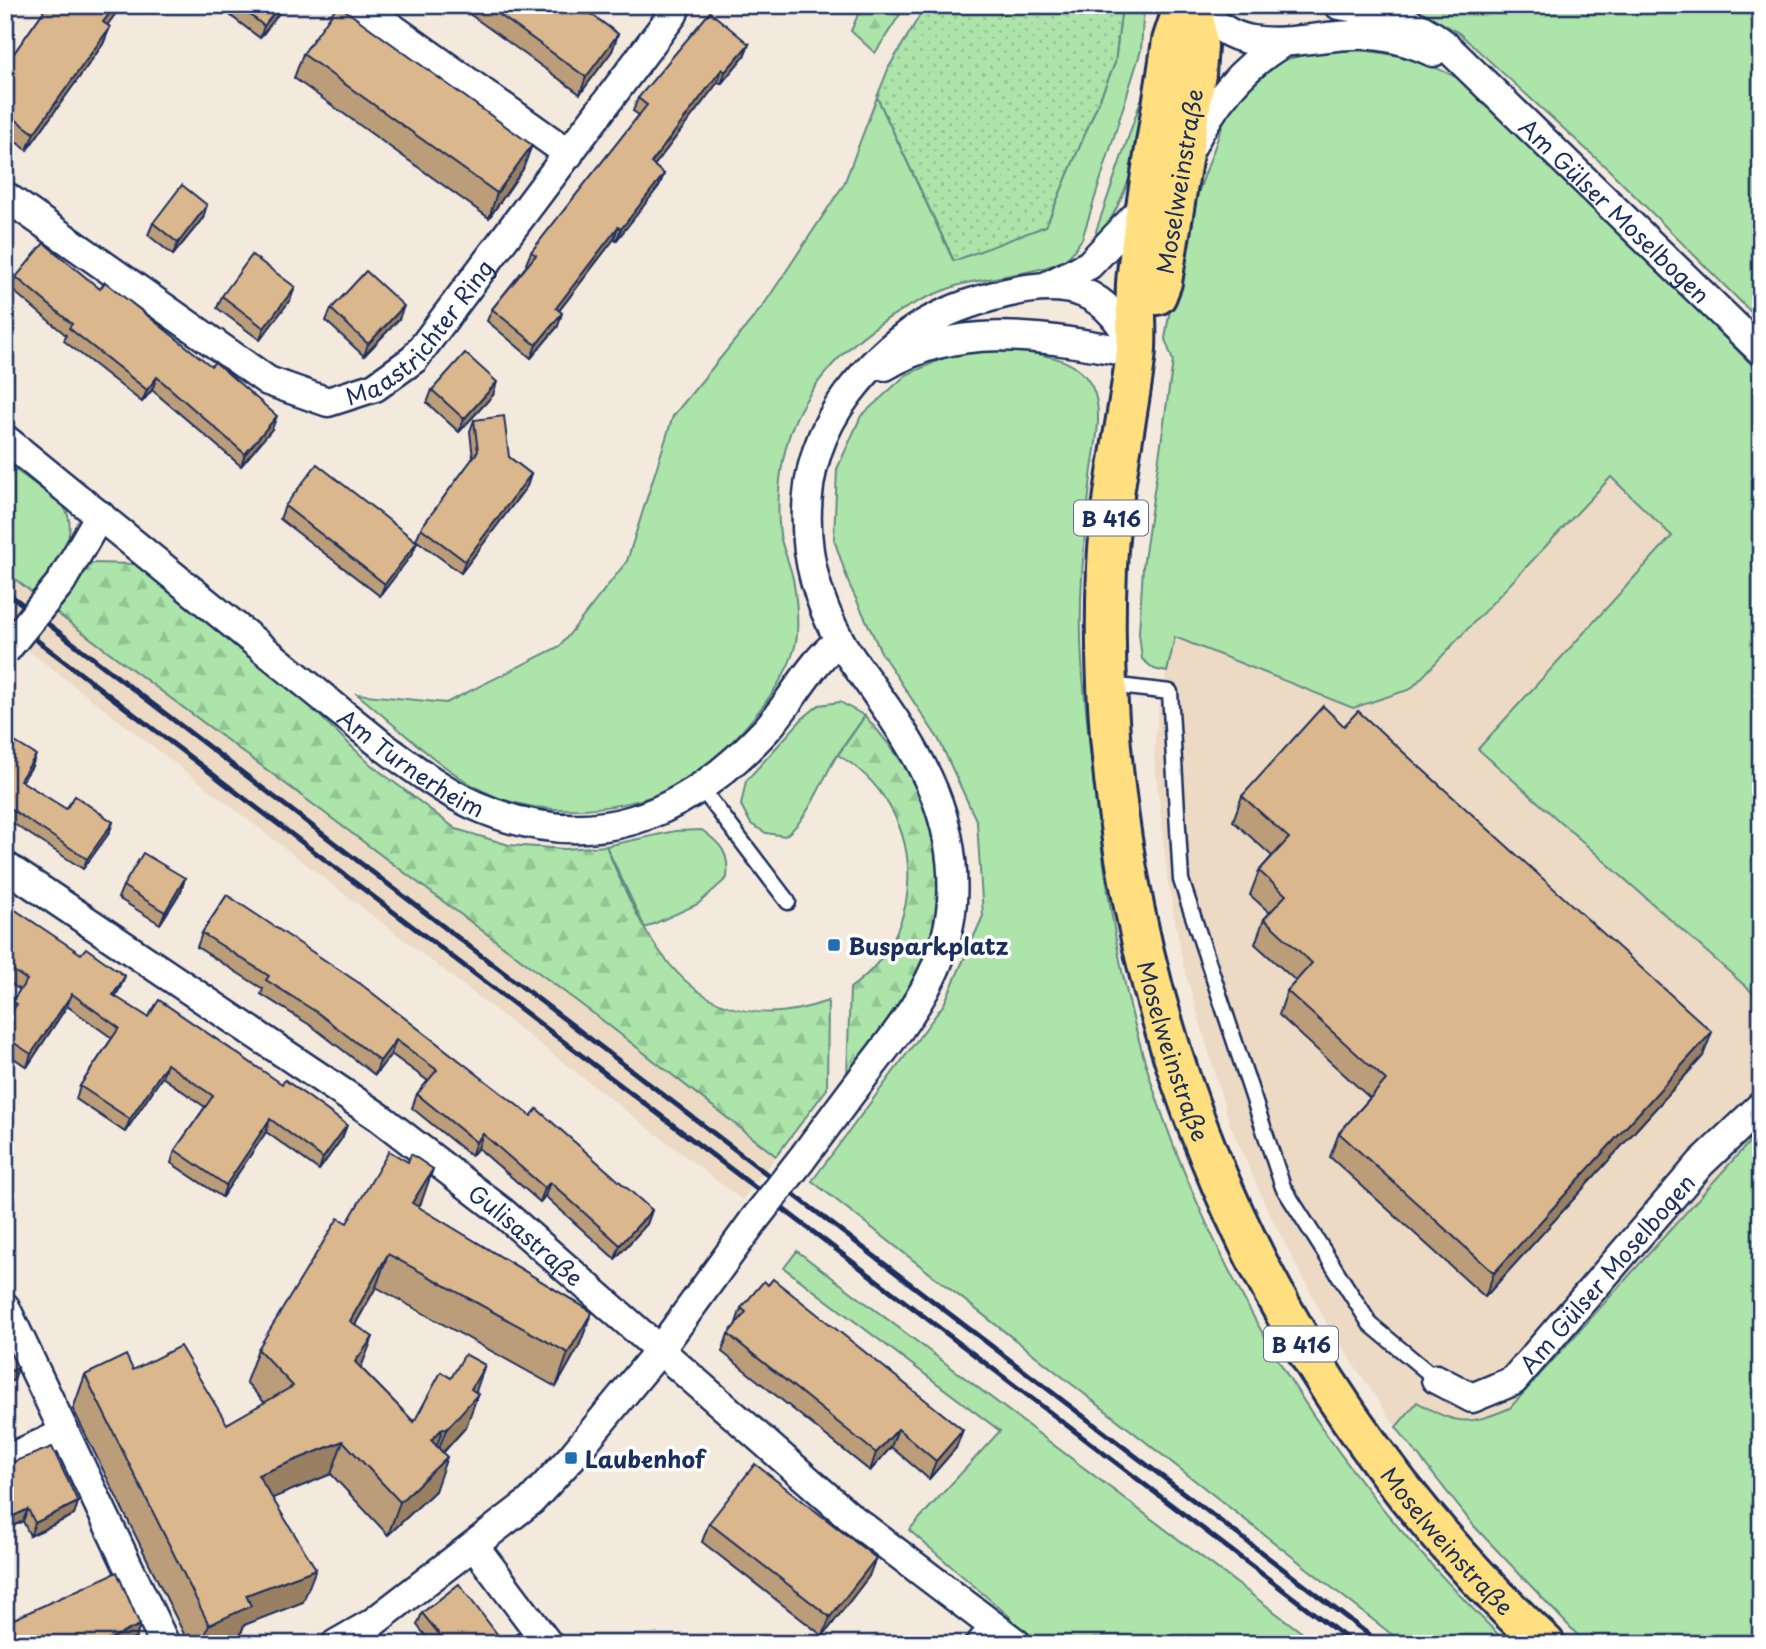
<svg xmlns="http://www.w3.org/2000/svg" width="1766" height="1649" viewBox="0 0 1766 1649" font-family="'Playpen Sans',sans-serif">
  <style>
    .built { fill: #ecdac5 }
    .green { fill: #ace4a9; stroke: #648a84; stroke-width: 2 }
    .forest { fill: url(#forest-firs); stroke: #648a84; stroke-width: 2 }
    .park { fill: url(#park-dots); stroke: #648a84; stroke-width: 2 }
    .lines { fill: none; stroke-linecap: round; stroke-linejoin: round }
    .service-casing { stroke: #1b2f5e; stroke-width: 19 }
    .minor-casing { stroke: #1b2f5e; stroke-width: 33 }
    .primary-casing { stroke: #1b2f5e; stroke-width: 44 }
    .service { stroke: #fff; stroke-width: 14 }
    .minor { stroke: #fff; stroke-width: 28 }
    .primary { stroke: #ffdf80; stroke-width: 38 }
    .rail { stroke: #1b2f5e; stroke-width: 5 }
    .minor-bridge-casing { stroke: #1b2f5e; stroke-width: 33; stroke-linecap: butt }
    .minor-bridge { stroke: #fff; stroke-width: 28 }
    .wall { fill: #bc9d79; stroke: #1b2f5e; stroke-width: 2 }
    .shaded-wall { fill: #998063; stroke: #1b2f5e; stroke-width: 2 }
    .building { fill: #dbb78d; stroke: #1b2f5e; stroke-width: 2 }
    .poi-dot { fill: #1f6fb2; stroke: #fff; stroke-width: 2.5 }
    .labels { text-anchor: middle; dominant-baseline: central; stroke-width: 7; stroke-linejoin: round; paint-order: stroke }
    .shield { fill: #fff; stroke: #5f6d8e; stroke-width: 2 }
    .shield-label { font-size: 21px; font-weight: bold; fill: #1b2f5e }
    .street-label { font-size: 23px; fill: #1b2f5e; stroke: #fff }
    .poi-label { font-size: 23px; font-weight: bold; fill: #1b2f5e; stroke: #fff; text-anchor: start }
  </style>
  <defs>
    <pattern id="forest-firs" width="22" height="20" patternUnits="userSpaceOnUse" patternTransform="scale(1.75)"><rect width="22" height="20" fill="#ace4a9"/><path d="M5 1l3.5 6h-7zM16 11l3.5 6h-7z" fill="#93c494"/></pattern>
    <pattern id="park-dots" width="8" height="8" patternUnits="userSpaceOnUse" patternTransform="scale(1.75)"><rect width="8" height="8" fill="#ace4a9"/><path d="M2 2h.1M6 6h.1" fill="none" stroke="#93c494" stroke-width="1.8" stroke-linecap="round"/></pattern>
  </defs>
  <rect width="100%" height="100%" fill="#f4e9dd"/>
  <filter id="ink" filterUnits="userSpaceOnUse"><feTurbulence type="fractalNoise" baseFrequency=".0143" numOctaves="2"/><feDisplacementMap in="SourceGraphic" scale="14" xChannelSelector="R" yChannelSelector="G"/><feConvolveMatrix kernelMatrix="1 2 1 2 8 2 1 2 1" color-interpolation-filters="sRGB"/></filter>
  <g filter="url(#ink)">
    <g class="built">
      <polygon points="1611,477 1672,536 1479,749 1761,1000 1761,1129 1510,1408 1480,1421 1446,1419 1417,1402 1396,1427 1328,1326 1270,1215 1230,1125 1184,968 1168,883 1154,755 1158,710 1174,637 1353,708 1411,689"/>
      <polygon points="5,571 34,594 5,630"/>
      <polygon points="54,611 602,1020 776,1156 742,1200 25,648"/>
    </g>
    <g class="green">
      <path d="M1122,5h22l-3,45 -59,189c-4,5 -8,13 -14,18 -15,15 -86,21 -109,28 -63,21 -120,60 -155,118 -22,36 -29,90 -24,132 3,15 10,29 13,44 3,16 5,39 4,56 -4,38 -39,79 -64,106 -13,14 -30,31 -47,40 -54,32 -146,39 -203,10 -40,-20 -90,-68 -126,-97l89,9 114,-57 67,-85 46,-145 90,-110 81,-122 33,-87 76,163 93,-34 69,-163z"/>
      <polygon points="1410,5 1759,5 1761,322 1609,170 1459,33"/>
      <path d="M1347,49c53,4 82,12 129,39l285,286v626l-283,-251 194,-213 -61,-59 -200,212 -58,19 -178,-71 -8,35 -13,-3 -12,-10 -3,-26 4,-66 30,-206 -8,-22 17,-101 48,-134 46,-42 35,-9z"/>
      <path d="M1150,74c0,11 1,22 0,33 -3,32 -32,109 -53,132l-1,-8z"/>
      <path d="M1003,349c32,5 75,5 90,40 11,24 1,62 -2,88 -7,61 -13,123 -9,185 3,47 9,94 14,140 9,74 19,147 38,220 41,160 131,339 234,468 43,55 90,105 140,154h-104l-592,-463 132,-177 39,-88 -6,-94 -38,-82 -57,-86 -33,-70 -15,-45 3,-70 24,-53 45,-41 47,-21z"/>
      <path d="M5,462l57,42c22,29 -8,66 -28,90l-29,-23z"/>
      <path d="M840,702l25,14c-11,15 -22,30 -32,46 -14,25 -25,57 -48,74l-19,-3 -15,-9 -10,-19 5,-24 56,-62 17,-14z"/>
      <path d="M702,830c19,14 28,23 25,48l-29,26 -53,24 -39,-82 69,-15z"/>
      <path d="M1761,1129v515h-175l-112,-118 -78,-99 21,-25c39,23 51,24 93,6z"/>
      <polygon points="797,1251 1317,1644 987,1644 1010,1617 909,1530 1000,1431 784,1268"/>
    </g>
    <g class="forest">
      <polygon points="862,5 906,5 875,53 851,31"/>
      <path d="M92,563l44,1 155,124 79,76 86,65 53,16 56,4 41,-3c42,103 92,201 222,155l-1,88 -51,67 -174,-136 -548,-409z"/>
      <path d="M865,716c27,30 53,65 68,103 14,38 10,106 -6,143 -19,42 -52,78 -80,115l3,-89c84,-59 75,-183 -12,-233z"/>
    </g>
    <polygon class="park" points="926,5 1122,5 1115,63 1046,226 954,261 877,97 889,67"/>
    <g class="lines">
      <defs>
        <g id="service">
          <polyline points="1110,685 1170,692 1181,880 1283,1187 1370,1324 1436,1379"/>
          <polyline points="702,789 788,902"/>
          <polyline points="971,1644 990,1623"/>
        </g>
        <g id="minor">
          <polyline points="360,5 569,154"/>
          <path d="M1199,5c42,62 111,26 171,30 22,1 43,8 63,17"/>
          <path id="s1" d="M1339,5c38,6 74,14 105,39l317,307"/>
          <path d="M1191,147c22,-43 49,-78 91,-104"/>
          <path id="s2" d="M5,196l263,185 60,21 47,-15 39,-28 259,-345 3,-9"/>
          <polyline points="1047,286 1089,265 1147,204"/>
          <path d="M885,366c79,-48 166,-27 251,-13"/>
          <path id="s3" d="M5,439l379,308c29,21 58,43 90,58 116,52 210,13 292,-75 24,-26 48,-73 74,-89"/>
          <polyline points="61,582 100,515"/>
          <path id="s4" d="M5,866l374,251 122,94 349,306 167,127"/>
          <path d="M801,1160c23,-31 46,-62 69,-92 40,-52 77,-99 82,-166 5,-81 -28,-142 -74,-206 -12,-18 -27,-36 -38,-55 -43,-77 -48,-173 7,-246 45,-59 88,-85 159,-102 62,-15 102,-4 129,57"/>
          <polyline points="5,1307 165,1644"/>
          <path id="s5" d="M1436,1379l36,19 41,-17 188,-218 60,-57"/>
          <polyline points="5,1460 65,1433"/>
          <polyline points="475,1547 548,1644"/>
          <polyline points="336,1644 371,1624 531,1501 571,1458 659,1351 754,1220"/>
        </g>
        <g id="primary">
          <path id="s6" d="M1184,5l-12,36c-11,77 -26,155 -35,232 -4,29 2,58 -2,87 -9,69 -25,137 -28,207 -17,403 141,802 438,1077"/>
          <path id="s7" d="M1157,295l5,-13 34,-208 2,-28 -5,-41"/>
        </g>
      </defs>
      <use href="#service" class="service-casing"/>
      <use href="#minor" class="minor-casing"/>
      <use href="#primary" class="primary-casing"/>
      <use href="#service" class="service"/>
      <use href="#minor" class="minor"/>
      <use href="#primary" class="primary"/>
      <g class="rail">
        <polyline points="5,591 1381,1644"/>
        <polyline points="5,616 1354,1644"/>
      </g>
      <defs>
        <g id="minor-bridge">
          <polyline points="5,651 61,582"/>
          <polyline points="754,1220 801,1160"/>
        </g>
      </defs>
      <use href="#minor-bridge" class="minor-bridge-casing"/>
      <use href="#minor-bridge" class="minor-bridge"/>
    </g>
    <g class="wall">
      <polygon points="48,5 122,5 107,25 110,27 103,44 27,150 5,134 5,66"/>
      <polygon points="229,5 285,5 260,38 231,16 233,9"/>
      <polygon points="457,5 579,5 618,34 612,51 580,94"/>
      <polygon points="749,44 744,56 721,84 718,82 654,166 664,174 659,186 616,241 614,239 559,311 558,326 531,358 487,321 492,309 527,265 526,264 531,252 639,115 633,111 638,98"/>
      <polygon points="303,54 523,169 489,218 294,78"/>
      <polygon points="203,218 173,255 148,235 153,223"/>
      <polygon points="16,277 100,289 272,429 241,466 152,390 142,402 64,341 66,335 11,289"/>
      <polygon points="295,287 290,300 260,340 217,308 222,296"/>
      <polygon points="331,309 399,319 364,356 326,321"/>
      <polygon points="432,390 493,395 459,432 427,403"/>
      <polygon points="474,420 509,457 531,474 527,486 461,573 416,540 421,528 473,458 470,431"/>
      <polygon points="285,506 417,542 412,554 380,596 280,519"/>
      <polygon points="5,736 32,766 22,782 66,809 113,822 109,833 83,869 5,818"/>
      <polygon points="1242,796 1703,1056 1485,1297 1330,1157 1339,1133 1370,1098 1279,1015 1287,991 1296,981 1255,944 1264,919 1270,913 1250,895 1259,871 1272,856 1233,821"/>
      <polygon points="185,878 181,891 160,924 118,898 123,886"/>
      <polygon points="227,895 652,1210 647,1224 615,1259 545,1196 540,1202 478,1148 471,1156 412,1108 417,1094 428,1081 391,1054 375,1075 313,1027 261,994 263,989 197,947 202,933"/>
      <polygon points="5,903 120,988 115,997 148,1017 282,1084 347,1125 342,1138 319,1170 266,1132 222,1197 171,1163 175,1150 205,1107 162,1077 125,1132 76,1099 80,1086 112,1038 67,1006 27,1067 5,1052 5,1021 10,1014 8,1013 12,1001 20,990 5,980"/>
      <polygon points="408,1162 433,1169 418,1207 592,1312 579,1346 556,1387 376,1287 355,1325 361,1368 414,1422 476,1392 466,1427 443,1453 435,1491 388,1535 331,1474 272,1498 303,1602 244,1625 239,1639 228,1644 189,1644 73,1409 85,1375 133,1370 227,1424 265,1403 246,1382 258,1349 347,1223"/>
      <polygon points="741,1308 956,1448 929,1479 891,1447 870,1471 722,1352 728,1334 735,1326"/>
      <polygon points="5,1462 78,1502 74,1515 30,1536 23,1521 5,1530"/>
      <polygon points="709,1523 869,1576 823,1636 702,1542"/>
      <polygon points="422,1613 504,1643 526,1644 432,1644 417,1625"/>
    </g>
    <g class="shaded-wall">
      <polygon points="116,5 122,5 97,39 103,22"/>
      <polygon points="280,5 285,5 260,38 264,26"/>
      <polygon points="110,27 103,44 27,150 34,133"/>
      <polygon points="618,34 612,51 580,94 586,77"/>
      <polygon points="749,44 744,56 721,84 725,72"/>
      <polygon points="722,69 718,82 646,176 651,163"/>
      <polygon points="532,145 523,169 489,218 497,193"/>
      <polygon points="664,174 659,186 616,241 621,229"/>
      <polygon points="207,205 203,218 173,255 178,243"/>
      <polygon points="618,227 614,239 551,321 556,308"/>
      <polygon points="295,287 290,300 260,340 264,328"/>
      <polygon points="404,306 399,319 364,356 368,344"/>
      <polygon points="562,313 558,326 531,358 536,345"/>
      <polygon points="157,377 152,390 142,402 147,390"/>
      <polygon points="497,382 493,395 459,432 464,419"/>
      <polygon points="277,416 272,429 241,466 245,454"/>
      <polygon points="531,474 527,486 461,573 465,561"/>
      <polygon points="417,542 412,554 380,596 385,584"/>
      <polygon points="36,755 32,766 16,791 20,780"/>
      <polygon points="113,822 109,833 83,869 87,859"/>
      <polygon points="185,878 181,891 160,924 165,912"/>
      <polygon points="125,976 120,988 108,1008 113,995"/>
      <polygon points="72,994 67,1006 27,1067 31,1054"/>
      <polygon points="1712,1032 1703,1056 1485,1297 1494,1273"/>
      <polygon points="396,1040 391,1054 375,1075 380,1061"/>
      <polygon points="167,1064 162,1077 125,1132 130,1119"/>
      <polygon points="270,1119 266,1132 222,1197 226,1185"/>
      <polygon points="347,1125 342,1138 319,1170 323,1158"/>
      <polygon points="483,1134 478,1148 471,1156 476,1142"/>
      <polygon points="433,1169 421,1203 400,1237 412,1203"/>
      <polygon points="550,1182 545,1196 540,1202 545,1188"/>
      <polygon points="652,1210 647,1224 615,1259 620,1245"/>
      <polygon points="388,1254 376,1287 338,1355 350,1321"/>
      <polygon points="592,1312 579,1346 556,1387 568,1353"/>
      <polygon points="373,1337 360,1370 355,1362"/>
      <polygon points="485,1365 473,1400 478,1394 466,1427 433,1463 446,1430"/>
      <polygon points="18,1368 14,1380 5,1384 5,1373"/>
      <polygon points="9,1382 5,1394 5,1384"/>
      <polygon points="443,1428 431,1462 431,1440"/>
      <polygon points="898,1429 891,1447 870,1471 876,1453"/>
      <polygon points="963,1430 956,1448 929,1479 936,1461"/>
      <polygon points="343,1441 331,1474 246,1509 258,1475"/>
      <polygon points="447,1457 435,1491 388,1535 400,1502"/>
      <polygon points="78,1502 74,1515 30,1536 35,1523"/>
      <polygon points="28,1509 23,1521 5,1530 5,1520"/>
      <polygon points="876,1558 869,1576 823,1636 830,1617"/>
      <polygon points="316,1569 303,1602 244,1625 239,1639 228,1644 202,1644 209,1625 246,1595"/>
      <polygon points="140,1625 136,1638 122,1644 99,1644"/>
    </g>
    <g class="building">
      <polygon points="48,5 116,5 103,22 110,27 34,133 5,112 5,66"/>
      <polygon points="238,5 280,5 264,26"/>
      <polygon points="338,5 532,145 497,193 303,54"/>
      <polygon points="486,5 579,5 618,34 586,77"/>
      <polygon points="710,12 749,44 725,72 722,69 651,163 664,174 621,229 618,227 556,308 562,313 536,345 492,309 536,255 531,252 647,105 638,98"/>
      <polygon points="182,185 207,205 178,243 153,223"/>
      <polygon points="44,243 100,289 105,282 211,366 215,362 277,416 245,454 157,377 147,390 69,328 72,324 16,277"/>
      <polygon points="252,255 295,287 264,328 222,296"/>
      <polygon points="366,271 404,306 368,344 331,309"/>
      <polygon points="465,353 497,382 464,419 432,390"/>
      <polygon points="504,416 509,457 531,474 465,561 421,528 478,451 474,420"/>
      <polygon points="317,464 417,542 385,584 285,506"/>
      <polygon points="1323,706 1344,726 1358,711 1712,1032 1494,1273 1339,1133 1386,1080 1287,991 1312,963 1264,919 1286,895 1259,871 1289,838 1242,796"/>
      <polygon points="5,736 36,755 20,780 66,809 75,796 113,822 87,859 5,805"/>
      <polygon points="143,853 185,878 165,912 123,886"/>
      <polygon points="227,895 362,985 531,1116 537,1109 652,1210 620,1245 550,1182 545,1188 483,1134 476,1142 417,1094 437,1070 396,1040 380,1061 318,1013 266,980 269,976 202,933"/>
      <polygon points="5,903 81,954 86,948 125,976 113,995 148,1017 159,1000 282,1084 285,1080 347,1125 323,1158 270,1119 226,1185 175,1150 213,1096 167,1064 130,1119 80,1086 119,1028 72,994 31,1054 5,1037 5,1021 17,1004 12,1001 27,980 5,965"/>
      <polygon points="389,1151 408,1162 411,1154 433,1169 412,1203 592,1312 568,1353 388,1254 350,1321 373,1337 355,1362 414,1422 441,1372 451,1378 465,1354 485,1365 471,1389 478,1394 446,1430 443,1428 431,1440 447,1457 400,1502 343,1441 258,1475 316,1569 246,1595 251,1606 209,1625 85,1375 126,1355 133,1370 180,1346 227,1424 293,1386 258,1349 338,1218 347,1223"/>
      <polygon points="773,1279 963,1430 936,1461 898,1429 876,1453 728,1334 746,1312 741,1308 764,1281 768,1285"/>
      <polygon points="5,1343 18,1368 5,1373"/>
      <polygon points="5,1375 9,1382 5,1384"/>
      <polygon points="5,1422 9,1430 5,1432"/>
      <polygon points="52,1447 78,1502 35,1523 28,1509 5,1520 5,1462 8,1464"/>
      <polygon points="755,1464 876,1558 830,1617 709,1523"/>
      <polygon points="117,1572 140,1625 99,1644 5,1644 5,1623"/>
      <polygon points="459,1584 504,1643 518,1633 526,1644 447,1644 422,1613"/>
      <polygon points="370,1640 373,1644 364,1644"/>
    </g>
  </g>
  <g class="poi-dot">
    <rect x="827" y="938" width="14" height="14" rx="3.5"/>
    <rect x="564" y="1451" width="14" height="14" rx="3.5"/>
  </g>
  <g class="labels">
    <g class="shield">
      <rect x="1074" y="500.5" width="74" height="35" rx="5"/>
      <rect x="1264" y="1326.5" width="74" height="35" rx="5"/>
    </g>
    <g class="shield-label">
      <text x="1111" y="518">B 416</text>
      <text x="1301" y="1344">B 416</text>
    </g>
    <g class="street-label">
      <text stroke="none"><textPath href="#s7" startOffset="116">Moselweinstraße</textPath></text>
      <text stroke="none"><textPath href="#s1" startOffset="352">Am Gülser Moselbogen</textPath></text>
      <text stroke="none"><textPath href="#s2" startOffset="504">Maastrichter Ring</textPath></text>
      <text stroke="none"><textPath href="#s3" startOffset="520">Am Turnerheim</textPath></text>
      <text stroke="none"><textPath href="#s6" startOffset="1060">Moselweinstraße</textPath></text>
      <text stroke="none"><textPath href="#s4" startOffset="639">Gulisastraße</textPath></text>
      <text stroke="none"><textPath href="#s5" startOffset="228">Am Gülser Moselbogen</textPath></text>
      <text stroke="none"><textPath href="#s6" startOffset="1626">Moselweinstraße</textPath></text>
    </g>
    <g class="poi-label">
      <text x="848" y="945">Busparkplatz</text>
      <text x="585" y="1458">Laubenhof</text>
    </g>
  </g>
  <rect width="1766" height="1649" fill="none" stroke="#fff" stroke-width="28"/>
  <rect x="14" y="14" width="1738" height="1621" fill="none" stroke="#1b2f5e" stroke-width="2.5" filter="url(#ink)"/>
</svg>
